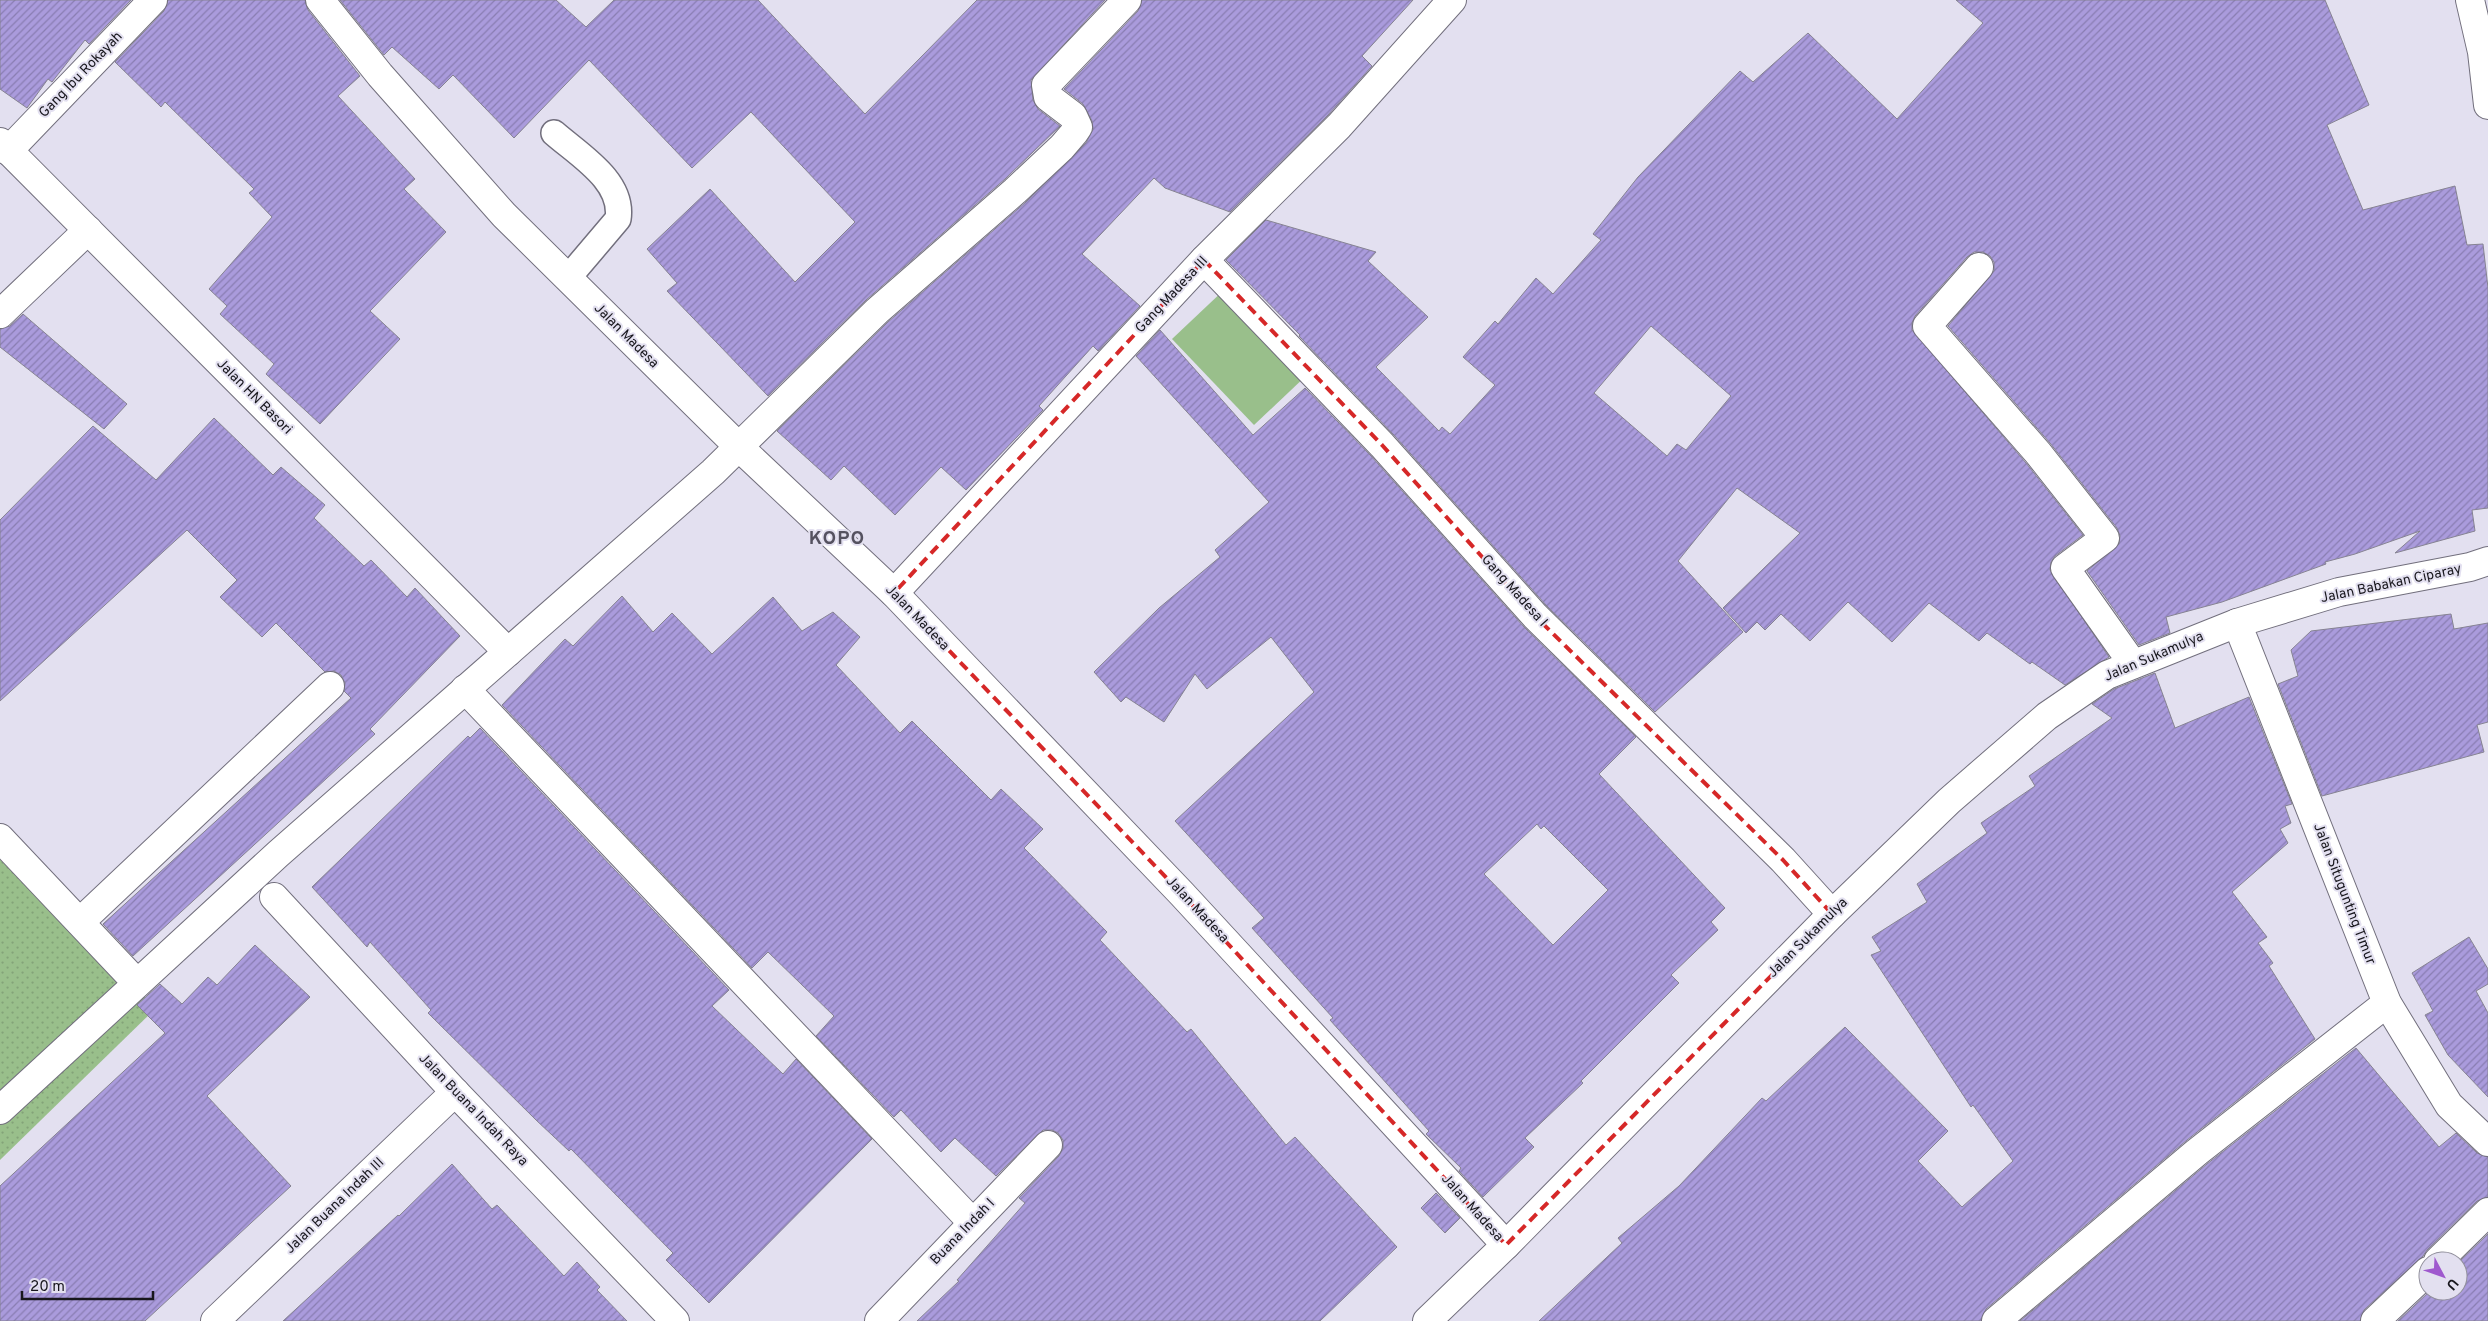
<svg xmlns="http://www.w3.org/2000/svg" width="2488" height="1321" viewBox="0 0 2488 1321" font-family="Overpass,sans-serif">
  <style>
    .green { fill: #99bf8b }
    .park { fill: url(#park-dots) }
    .building { fill: url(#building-hatch); stroke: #868392; fill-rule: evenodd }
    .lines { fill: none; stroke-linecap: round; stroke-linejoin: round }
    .service-casing { stroke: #726f7d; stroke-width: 28 }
    .minor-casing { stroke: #726f7d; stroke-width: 30 }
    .tertiary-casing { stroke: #726f7d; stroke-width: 30 }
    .service { stroke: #fff; stroke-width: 25 }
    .minor { stroke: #fff; stroke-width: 28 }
    .tertiary { stroke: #fff; stroke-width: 28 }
    .marked { fill: none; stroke: #d62828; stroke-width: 4; stroke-dasharray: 10 6; stroke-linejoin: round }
    .labels { text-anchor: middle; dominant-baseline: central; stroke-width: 4; stroke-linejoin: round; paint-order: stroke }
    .street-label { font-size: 14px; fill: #18171d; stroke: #e3e0f0 }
    .district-label { font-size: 19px; font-weight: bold; letter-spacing: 1px; fill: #555260; stroke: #e3e0f0 }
  </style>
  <defs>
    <pattern id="park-dots" width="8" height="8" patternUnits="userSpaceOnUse" patternTransform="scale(1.25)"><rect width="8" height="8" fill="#99bf8b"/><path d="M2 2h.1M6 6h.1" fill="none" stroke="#83a378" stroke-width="1.8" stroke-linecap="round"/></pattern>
    <pattern id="building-hatch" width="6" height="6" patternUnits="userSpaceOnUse" patternTransform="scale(1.25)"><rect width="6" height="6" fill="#aa9bdc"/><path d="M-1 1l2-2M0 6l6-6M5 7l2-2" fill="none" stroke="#897db2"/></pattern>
  </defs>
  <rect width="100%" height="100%" fill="#e3e0f0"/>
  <polygon class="green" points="1226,288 1308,374 1254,425 1172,339"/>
  <polygon class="park" points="0,846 156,1008 0,1160"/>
  <g class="building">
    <polygon points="0,0 131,0 89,44 85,40 52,82 48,79 27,108 0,89"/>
    <polygon points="168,0 305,0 308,10 360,76 338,96 415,179 404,189 446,232 370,311 400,339 320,424 266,374 274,364 220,314 227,306 209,289 272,217 249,193 254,189 165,102 161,107 115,62 164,11"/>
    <polygon points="340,0 556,0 586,27 614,0 758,0 865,114 977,0 1105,0 1031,80 1033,100 1038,109 1060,126 1005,179 866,300 768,396 667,291 677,283 647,249 710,189 795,282 855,222 751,112 692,168 589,60 514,138 453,75 439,89 392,47 384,55"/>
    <polygon points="1142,0 1413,0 1362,56 1372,66 1328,115 1230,212 1165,188 1154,178 1082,254 1140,306 1098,351 1093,346 1039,406 1043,410 966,490 941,467 895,515 844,466 831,480 777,431 888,322 1026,202 1086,143 1093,129 1092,121 1083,104 1064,89 1138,11"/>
    <path d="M1956,0h369l44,105 -42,20 36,85 92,-24 12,59 16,-1 5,44v220l-16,2 3,21 -80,22 25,-22 -65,23 -30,8 1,2 -104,38 -56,15 4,16 -31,12 -52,-74 32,-27 1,-8 -3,-8 -67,-85 -102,-117 46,-55v-9l-4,-6 -7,-4h-9l-7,5 -52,59 -3,7v7l114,133 57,72 -28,21 -4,6 -1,8 59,87 -44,28 -33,-23 -2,2 -43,-31 -8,8 -50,-38 -37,39 -44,-40 -38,39 -29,-27 -16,16 -8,-8 -11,11 -23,-25 77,-75 -63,-45 -59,73 65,71 -88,80 -109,-107 -152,-170 -95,-99 1,-1 -74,-75 40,-40 110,32 -8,9 60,56 -52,50 63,64 3,-4 8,7 45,-49 -32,-28 32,-36 3,3 38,-46 17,16 48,-54 -8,-6 45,-57 102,-106 13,11 55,-49 89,86 86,-96zM1651,326l80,70 -45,54 -9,-6 -10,12 -73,-63z"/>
    <polygon points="23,314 127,404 104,429 0,347 0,329 10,326"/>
    <path d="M1160,330l93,105 52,-47 66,68 153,171 112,110 -37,37 126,134 -14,14 7,8 -47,45 8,8 -98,98 2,2 -58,55 9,9 -51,50 -24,-26 2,-3 -35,-34 3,-3 -99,-111 3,-2 -81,-90 12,-10 -89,-97 139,-129 -43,-55 -64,52 -12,-15 -31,48 -38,-25 -5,5 -27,-30 65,-64 61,-51 -5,-7 54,-48 -133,-146zM1537,824l4,5 3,-3 64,64 -55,55 -69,-71z"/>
    <polygon points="214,418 273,475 281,467 325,505 314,518 364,566 371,560 407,597 415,588 460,636 370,729 375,734 133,956 103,924 351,698 344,691 345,683 341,675 334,671 325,672 276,623 262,637 220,597 237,580 187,530 0,701 0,520 93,426 156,480"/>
    <polygon points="622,596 653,632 672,613 712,654 773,597 802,631 833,612 860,637 836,665 900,733 912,721 991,800 1001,789 1043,829 1024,848 1107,932 1100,940 1187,1032 1191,1029 1286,1145 1295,1137 1397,1247 1320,1321 917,1321 959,1281 957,1280 1025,1203 1019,1198 1059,1156 1063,1148 1063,1140 1058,1133 1052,1130 1043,1130 996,1176 955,1138 941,1152 901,1110 894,1117 816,1036 834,1016 768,952 752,968 502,705 565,639 573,646"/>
    <polygon points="2451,614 2454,629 2488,623 2488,722 2477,725 2484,752 2322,796 2278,684 2298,676 2291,650 2311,631"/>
    <polygon points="2155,673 2175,728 2249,697 2292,804 2285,806 2291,823 2280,829 2288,843 2232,892 2267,937 2258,943 2273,963 2269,966 2315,1039 2187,1140 1986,1309 1981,1321 1539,1321 1622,1243 1618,1238 1679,1186 1762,1098 1766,1101 1845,1027 1948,1131 1918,1161 1962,1207 2013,1161 1973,1105 1971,1107 1871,955 1881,951 1872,937 1927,902 1917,884 1987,833 1981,823 2035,786 2029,776 2112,718 2092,704 2114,689"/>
    <polygon points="480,728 729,990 712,1006 783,1074 796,1059 872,1139 709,1303 666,1260 673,1253 571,1149 569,1151 536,1120 428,1013 431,1010 370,942 367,947 312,887 468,736 470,738"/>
    <polygon points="2469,937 2488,969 2488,984 2476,991 2488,1013 2488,1097 2448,1055 2425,1015 2433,1011 2412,973"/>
    <polygon points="255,945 310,997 207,1096 291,1186 145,1321 0,1321 0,1186 165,1033 137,1005 160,984 182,1004 208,977 217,985"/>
    <polygon points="2356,1048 2439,1147 2456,1133 2477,1153 2488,1157 2488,1197 2477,1201 2427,1250 2423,1256 2364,1310 2360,1321 2020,1321 2207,1164"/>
    <polygon points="452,1164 492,1209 497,1205 564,1276 577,1262 600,1287 597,1290 627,1321 283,1321 398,1215 399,1216"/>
    <polygon points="1436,1193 1460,1218 1445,1233 1421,1208"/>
    <polygon points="2488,1234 2488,1321 2398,1321 2430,1291 2458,1291 2458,1263"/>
  </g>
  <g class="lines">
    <defs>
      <path id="service" d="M554,133c25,22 70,48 64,86l-50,59"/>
      <g id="minor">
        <polyline points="320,0 380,75 504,215 739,447 894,593 1182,894 1506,1245"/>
        <polyline points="0,142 508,652"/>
        <polyline points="8,151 153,0"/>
        <polyline points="1204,260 1382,445 1535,616 1783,860 1832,914"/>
        <polyline points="1979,267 1927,326 2038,453 2105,538 2065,568 2133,664"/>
        <polyline points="0,314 88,230"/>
        <polyline points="894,593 1204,260 1339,126 1452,0"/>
        <polyline points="465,689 972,1222"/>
        <polyline points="0,838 137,983"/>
        <polyline points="274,897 453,1090 675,1321"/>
        <polyline points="80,922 330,686"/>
        <polyline points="0,1110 278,854 713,472 877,311 1015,191 1062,147 1074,133 1078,127 1073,116 1048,97 1046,85 1127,0"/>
        <polyline points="2438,1261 2488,1212"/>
        <polyline points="215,1321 455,1092"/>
        <polyline points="879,1321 1048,1145"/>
        <polyline points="1427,1321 1506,1245 1832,914 1949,801 2047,716 2107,675 2237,623"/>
        <polyline points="1996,1321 2197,1152 2387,1003"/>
        <polyline points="2375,1321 2428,1271"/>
      </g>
      <g id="tertiary">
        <polyline points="2470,0 2482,52 2488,105"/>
        <polyline points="2488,561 2470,567 2339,592 2237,623 2387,1003 2449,1105 2488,1142"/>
      </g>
    </defs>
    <use href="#service" class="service-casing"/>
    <use href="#minor" class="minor-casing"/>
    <use href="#tertiary" class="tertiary-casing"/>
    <use href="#service" class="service"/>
    <use href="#minor" class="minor"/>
    <use href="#tertiary" class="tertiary"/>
  </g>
  <path class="marked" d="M1204,260l178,185 153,171 248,244 49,54 -326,331 -324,-351 -288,-301z"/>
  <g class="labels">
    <g class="street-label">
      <text transform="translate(81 75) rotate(-46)">Gang Ibu Rokayah</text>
      <text transform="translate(1172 295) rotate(-47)">Gang Madesa III</text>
      <text transform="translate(626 336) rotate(45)">Jalan Madesa</text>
      <text transform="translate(254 397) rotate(45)">Jalan HN Basori</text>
      <text transform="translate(2391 584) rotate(-12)">Jalan Babakan Ciparay</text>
      <text transform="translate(1514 591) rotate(48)">Gang Madesa I</text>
      <text transform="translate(917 618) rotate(46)">Jalan Madesa</text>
      <text transform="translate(2154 657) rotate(-23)">Jalan Sukamulya</text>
      <text transform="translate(2344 894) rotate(69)">Jalan Situgunting Timur</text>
      <text transform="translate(1197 910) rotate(47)">Jalan Madesa</text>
      <text transform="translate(1808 938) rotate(-45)">Jalan Sukamulya</text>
      <text transform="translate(473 1110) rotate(46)">Jalan Buana Indah Raya</text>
      <text transform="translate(335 1206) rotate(-44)">Jalan Buana Indah III</text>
      <text transform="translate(1472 1208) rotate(48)">Jalan Madesa</text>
      <text transform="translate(963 1232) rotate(-46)">Buana Indah I</text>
    </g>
    <g class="district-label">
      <text x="837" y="539">KOPO</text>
    </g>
  </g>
  <g transform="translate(2443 1276) rotate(131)"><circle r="24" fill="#e3e0f0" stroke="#92909c"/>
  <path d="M0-4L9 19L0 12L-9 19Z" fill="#9f59ce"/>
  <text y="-8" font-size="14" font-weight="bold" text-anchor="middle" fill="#18171d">U</text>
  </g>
  <path d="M22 1291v8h131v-8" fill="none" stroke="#18171d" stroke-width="2.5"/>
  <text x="30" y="1291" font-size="15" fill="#18171d" stroke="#e3e0f0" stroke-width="4" paint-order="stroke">20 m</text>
</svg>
